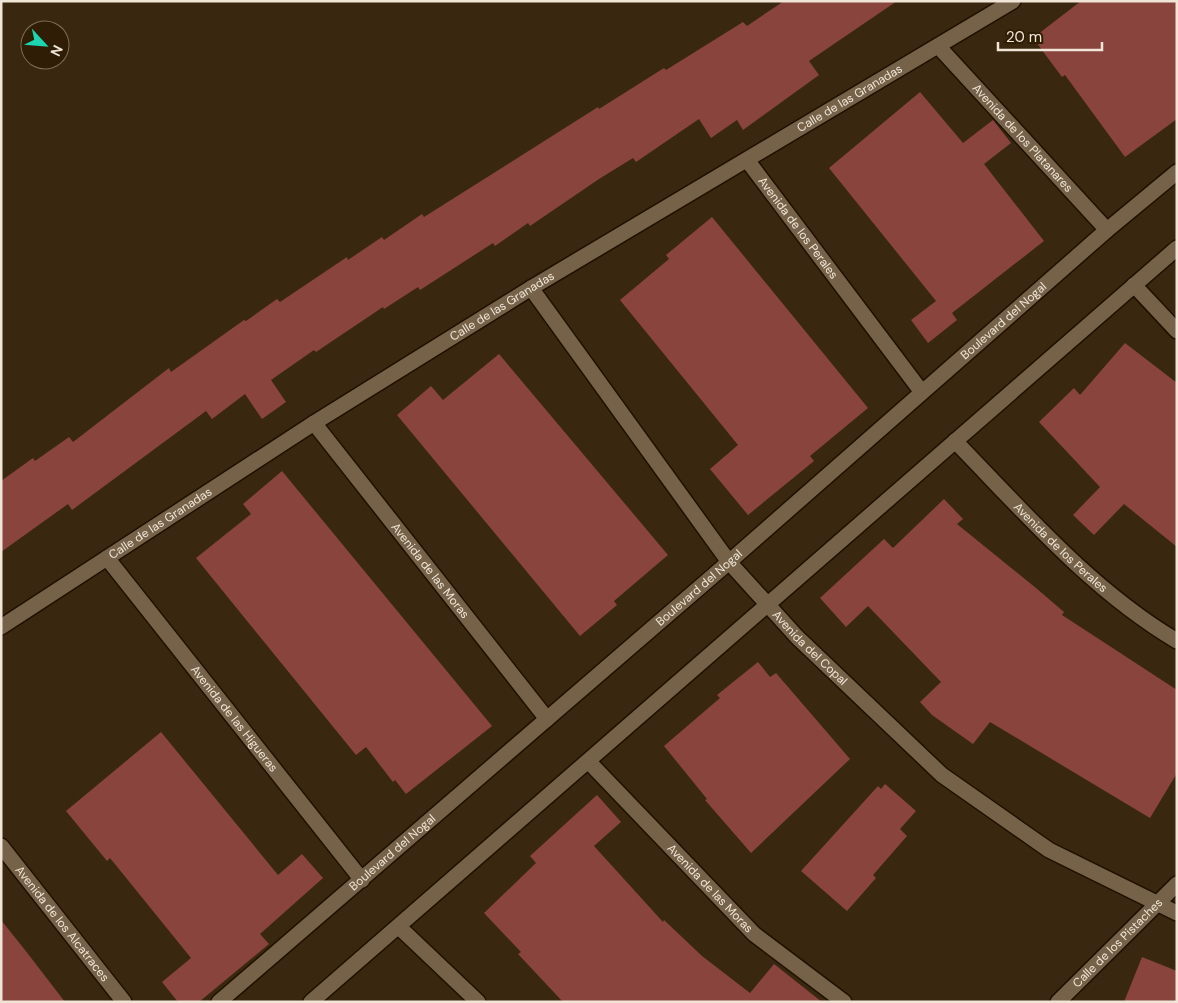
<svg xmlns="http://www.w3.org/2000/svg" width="1178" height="1003" viewBox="0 0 1178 1003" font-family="'DM Sans',sans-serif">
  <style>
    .building { fill: #89443e }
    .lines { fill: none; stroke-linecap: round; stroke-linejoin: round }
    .street-casing { stroke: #201000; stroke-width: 18 }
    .street { stroke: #756248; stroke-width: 15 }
    .labels { text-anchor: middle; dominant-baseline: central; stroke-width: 4; stroke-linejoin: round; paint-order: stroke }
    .street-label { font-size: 12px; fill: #f0e5d6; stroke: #2f1e05 }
  </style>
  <rect width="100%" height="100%" fill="#39280f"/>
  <g class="building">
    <polygon points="784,1 897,1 809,61 819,75 743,130 737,120 711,138 699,119 636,162 633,158 599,179 530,226 528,223 495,246 493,243 420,290 418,287 384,309 383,307 316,352 314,350 271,380 286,402 262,419 245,394 212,419 206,411 72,510 68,504 1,552 1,481 33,458 35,461 69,437 73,442 169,368 171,372 244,320 246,321 277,299 280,302 347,257 348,260 382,237 384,240 422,214 424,217 598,107 599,109 664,68 666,70 743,22 747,26"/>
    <polygon points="1081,1 1177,1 1177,119 1125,157 1065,75 1062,77 1033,38"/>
    <polygon points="920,92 963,143 993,120 1011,143 984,164 1044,241 952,313 957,320 928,343 911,320 936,301 829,168"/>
    <polygon points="712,217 868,408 810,456 814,461 748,515 710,469 738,445 620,300 669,259 666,255"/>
    <polygon points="1125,343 1177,383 1177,547 1124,504 1094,535 1073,515 1100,487 1039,422 1074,388 1080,395"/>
    <polygon points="499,354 668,555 614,601 617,605 580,636 397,415 431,386 443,400"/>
    <polygon points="282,471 492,726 406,794 395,780 393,782 366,747 356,755 196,558 251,514 243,504"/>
    <polygon points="944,499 963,519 957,524 1036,588 1064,612 1062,615 1177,690 1177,773 1150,818 990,722 973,744 932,715 920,702 941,682 868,606 846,627 820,598 884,539 893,548"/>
    <polygon points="758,662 770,677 776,673 850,759 751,853 705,800 707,799 664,746 720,698 717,695"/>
    <polygon points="161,732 278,875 302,854 323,878 260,934 269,944 199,1002 178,1002 162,982 191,958 110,858 107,861 66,811"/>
    <polygon points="885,784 916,811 900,829 907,836 873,875 876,878 847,911 801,871 878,786 881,789"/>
    <polygon points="597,795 621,822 594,846 663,922 664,920 702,956 750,993 774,964 822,1002 563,1002 518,954 521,952 484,913 536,863 530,856"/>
    <polygon points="1,920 25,950 65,1002 1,1002"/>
    <polygon points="1142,957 1177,971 1177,1002 1124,1002"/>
  </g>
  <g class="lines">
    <defs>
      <g id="street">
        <path id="s1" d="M938,46l169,184"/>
        <path id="s2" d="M747,160l174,231"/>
        <polyline points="1134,285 1177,331"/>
        <path id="s3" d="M531,288l198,274 68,75 145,138 107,75 128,63"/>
        <path id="s4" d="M314,423l233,296"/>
        <path id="s5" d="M955,441c69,71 136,149 222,200"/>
        <path id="s6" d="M107,558l255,322"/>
        <path id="s7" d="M1,627l313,-204 217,-135 482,-287"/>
        <path id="s8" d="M589,762l165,172 90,68"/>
        <path id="s9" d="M1,846l123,156"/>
        <polyline points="399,927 478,1002"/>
        <path id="s10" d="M219,1002l510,-440 378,-332 70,-58"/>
        <polyline points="311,1002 1177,248"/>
        <path id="s11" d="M1058,1002l119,-118"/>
      </g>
    </defs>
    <use href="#street" class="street-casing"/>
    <use href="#street" class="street"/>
  </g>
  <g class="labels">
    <g class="street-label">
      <text stroke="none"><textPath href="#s7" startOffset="1000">Calle de las Granadas</textPath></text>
      <text stroke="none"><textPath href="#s1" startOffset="125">Avenida de los Platanares</textPath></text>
      <text stroke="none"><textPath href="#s2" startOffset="85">Avenida de los Perales</textPath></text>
      <text stroke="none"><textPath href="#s7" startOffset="595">Calle de las Granadas</textPath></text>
      <text stroke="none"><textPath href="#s10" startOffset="1039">Boulevard del Nogal</textPath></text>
      <text stroke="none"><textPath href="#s7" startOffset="190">Calle de las Granadas</textPath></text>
      <text stroke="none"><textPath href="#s5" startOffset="150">Avenida de los Perales</textPath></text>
      <text stroke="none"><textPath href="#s4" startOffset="188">Avenida de las Moras</textPath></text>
      <text stroke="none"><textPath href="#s10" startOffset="634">Boulevard del Nogal</textPath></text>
      <text stroke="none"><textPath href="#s3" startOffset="456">Avenida del Copal</textPath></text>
      <text stroke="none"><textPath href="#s6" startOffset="205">Avenida de las Higueras</textPath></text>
      <text stroke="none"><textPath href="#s10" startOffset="229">Boulevard del Nogal</textPath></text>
      <text stroke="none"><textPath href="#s8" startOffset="175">Avenida de las Moras</textPath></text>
      <text stroke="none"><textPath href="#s9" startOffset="99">Avenida de los Alcatraces</textPath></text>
      <text stroke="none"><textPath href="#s11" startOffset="84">Calle de los Pistaches</textPath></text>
    </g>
  </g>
  <rect width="1178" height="1003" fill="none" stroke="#f0e5d6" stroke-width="5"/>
  <g transform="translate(45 45) rotate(116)"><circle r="24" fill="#2f1e05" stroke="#7c6e59"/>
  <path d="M0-4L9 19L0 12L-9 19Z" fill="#1cd5b1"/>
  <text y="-8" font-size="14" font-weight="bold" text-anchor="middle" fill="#f0e5d6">N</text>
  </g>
  <path d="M998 42v8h104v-8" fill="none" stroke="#f0e5d6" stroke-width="2.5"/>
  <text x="1006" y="42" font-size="15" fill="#f0e5d6" stroke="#2f1e05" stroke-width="4" paint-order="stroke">20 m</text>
</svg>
